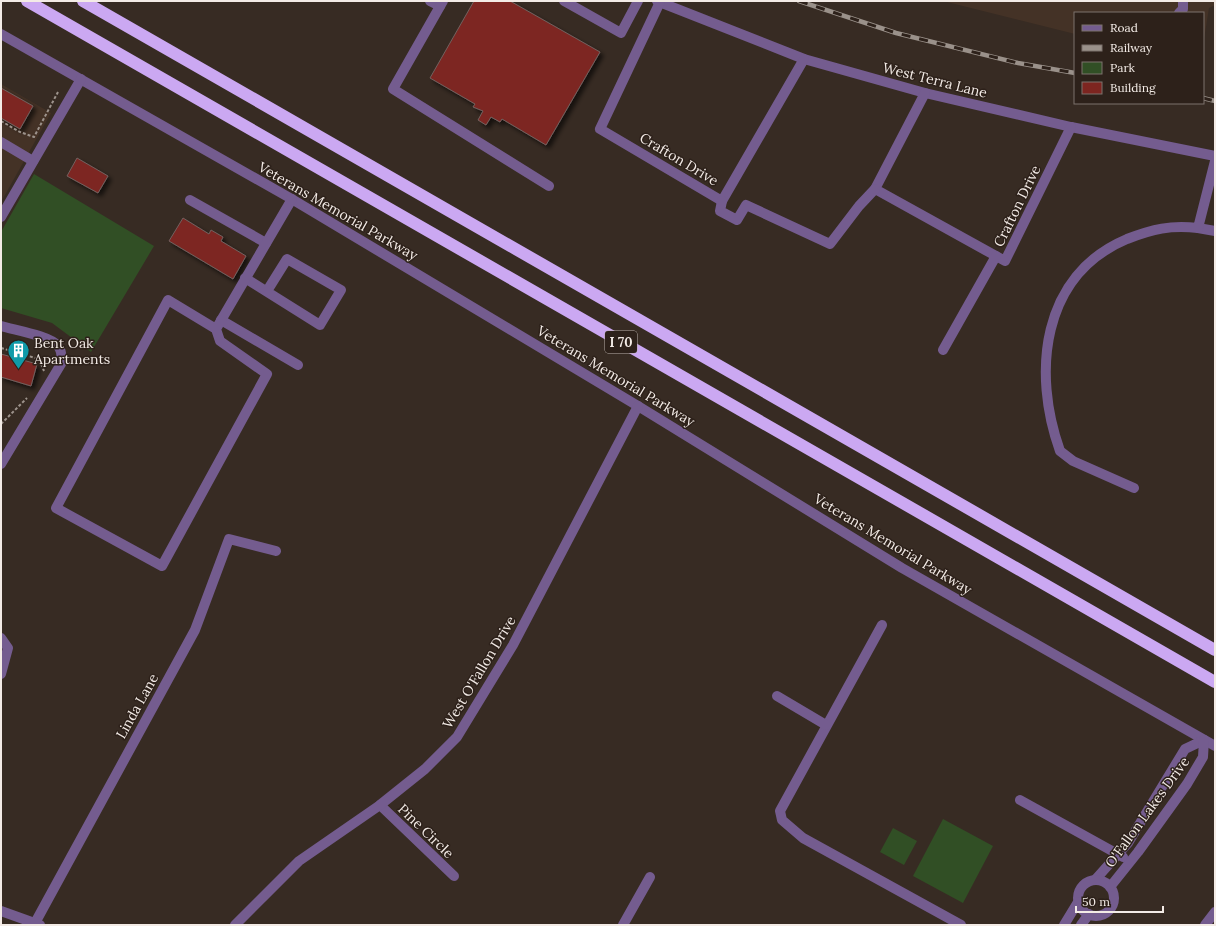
<svg xmlns="http://www.w3.org/2000/svg" width="1216" height="926" viewBox="0 0 1216 926" font-family="Lora,serif">
  <style>
    .built { fill: #443226 }
    .green { fill: #314f25 }
    .building { fill: #7d2520; stroke: #73615f; filter: url(#shadow) }
    .lines { fill: none; stroke-linecap: round; stroke-linejoin: round }
    .path { stroke: #9d938c; stroke-width: 2; stroke-dasharray: 3 2; stroke-linecap: butt }
    .minor { stroke: #745c8f; stroke-width: 10 }
    .highway { stroke: #cba8f2; stroke-width: 12 }
    .rail-casing { stroke: #9a918a; stroke-width: 4.5 }
    .rail { stroke: #2d211a; stroke-width: 3; stroke-dasharray: 9; stroke-linecap: butt }
    .labels { text-anchor: middle; dominant-baseline: central; stroke-width: 3; stroke-linejoin: round; paint-order: stroke }
    .shield { fill: #2d211a; stroke: #b8aea9; stroke-width: 1 }
    .shield-label { font-size: 13px; font-weight: bold; fill: #f3ebe6 }
    .street-label { font-size: 14px; fill: #f3ebe6; stroke: #2d211a }
    .poi-label { font-size: 14px; fill: #f3ebe6; stroke: #2d211a; text-anchor: start }
  </style>
  <defs>
    <filter id="shadow"><feDropShadow dx="3.5" dy="3.5" stdDeviation="2" flood-color="#0009"/></filter>
  </defs>
  <rect width="100%" height="100%" fill="#372b23"/>
  <g class="built">
    <polygon points="943,1 1215,1 1215,5 1209,8 1203,45 1203,13 1075,13 1075,34"/>
    <polygon points="1,84 51,113 1,202"/>
  </g>
  <g class="green">
    <polygon points="34,174 154,246 91,352 52,323 1,308 1,232"/>
    <polygon points="943,819 993,846 963,903 913,876"/>
    <polygon points="893,828 917,841 904,865 880,852"/>
  </g>
  <g class="building">
    <polygon points="474,1 510,1 600,52 546,145 502,119 500,122 491,117 486,125 478,120 483,111 473,107 475,104 430,78"/>
    <polygon points="1,88 33,106 20,129 1,118"/>
    <polygon points="77,158 108,176 98,193 67,176"/>
    <polygon points="183,218 209,234 211,230 223,237 221,241 246,256 233,279 169,241"/>
    <polygon points="1,354 37,364 31,386 1,377"/>
  </g>
  <g class="lines">
    <g class="path">
      <polyline points="1,121 20,132 34,137 58,92"/>
      <polyline points="1,348 39,359 44,371"/>
      <polyline points="1,424 27,398"/>
    </g>
    <g class="minor">
      <polyline points="430,1 440,6"/>
      <polyline points="443,1 393,89 549,186"/>
      <polyline points="564,1 621,33 638,1"/>
      <polyline points="657,1 804,59 925,93 1071,127 1215,156"/>
      <polyline points="660,2 600,129 722,201 804,59"/>
      <polyline points="1179,13 1183,9 1183,1"/>
      <polyline points="1,34 290,198 638,406 902,568 1215,746"/>
      <polyline points="925,93 875,189 1005,261 1071,127"/>
      <polyline points="1,142 33,161"/>
      <polyline points="190,200 266,243"/>
      <polyline points="722,201 720,211 737,220 746,205 830,244 859,206 875,189"/>
      <polyline points="1,217 81,79"/>
      <polyline points="1198,228 1215,231"/>
      <polyline points="245,278 320,325 341,290 287,259 267,291"/>
      <polyline points="221,320 298,365"/>
      <path d="M1,326c13,4 50,10 57,20 4,5 4,11 3,18l-60,100"/>
      <polyline points="216,329 220,341 267,374 162,566 56,508 168,300 216,329 292,199"/>
      <polyline points="943,350 996,256"/>
      <path d="M1134,488l-61,-27 -13,-10c-28,-78 -19,-176 67,-212 26,-10 43,-14 71,-11l17,-67"/>
      <polyline points="882,625 780,811 782,820 803,838 961,925"/>
      <polyline points="1,638 8,648 1,674"/>
      <polyline points="777,696 826,725"/>
      <polyline points="1020,800 1123,857"/>
      <polyline points="380,805 454,876"/>
      <polyline points="1095,880 1128,843 1185,749 1204,740"/>
      <circle cx="1096" cy="898" r="18"/>
      <polyline points="1110,887 1138,852 1187,784 1203,757 1204,740"/>
      <polyline points="1,911 40,925"/>
      <polyline points="35,923 195,630 229,539 276,551"/>
      <polyline points="235,925 299,861 380,805 425,769 457,737 513,645 638,406"/>
      <polyline points="623,925 650,877"/>
      <polyline points="1064,925 1078,902"/>
      <polyline points="1081,925 1089,914"/>
      <polyline points="1205,925 1215,912"/>
    </g>
    <g class="highway">
      <polyline points="27,1 1215,682"/>
      <polyline points="83,1 1215,650"/>
    </g>
    <defs>
      <g id="rail">
        <polyline points="799,1 896,33 1018,63 1075,73"/>
        <polyline points="1203,98 1215,101"/>
      </g>
    </defs>
    <use href="#rail" class="rail-casing"/>
    <use href="#rail" class="rail"/>
  </g>
  <defs>
    <symbol id="building-pin" viewBox="-11 -11 22 30"><path d="M0 17L-7.5 6A9.5 9.5 0 1 1 7.5 6Z" fill="#0f9aa8" stroke="#2d211a"/><path d="M-4-6H4V6H1V3H-1V6H-4ZM-2.5-4.3h1.7v1.8h-1.7ZM.8-4.3h1.7v1.8H.8ZM-2.5-1h1.7V.8h-1.7ZM.8-1h1.7V.8H.8Z" fill="#fff"/></symbol>
  </defs>
  <g fill-rule="evenodd">
    <use href="#building-pin" x="6" y="338" width="25" height="34"/>
  </g>
  <g class="labels">
    <rect class="shield" x="605" y="331" width="32" height="22" rx="3"/>
    <g class="shield-label">
      <text x="621" y="342">I 70</text>
    </g>
    <g class="street-label">
      <text transform="translate(935 80) rotate(14)">West Terra Lane</text>
      <text transform="translate(679 159) rotate(31)">Crafton Drive</text>
      <text transform="translate(1017 206) rotate(-64)">Crafton Drive</text>
      <text transform="translate(338 211) rotate(30)">Veterans Memorial Parkway</text>
      <text transform="translate(616 376) rotate(31)">Veterans Memorial Parkway</text>
      <text transform="translate(893 544) rotate(31)">Veterans Memorial Parkway</text>
      <text transform="translate(479 672) rotate(-59)">West O'Fallon Drive</text>
      <text transform="translate(137 706) rotate(-61)">Linda Lane</text>
      <text transform="translate(1147 812) rotate(-54)">O'Fallon Lakes Drive</text>
      <text transform="translate(426 831) rotate(44)">Pine Circle</text>
    </g>
    <g class="poi-label">
      <text x="34" y="343">Bent Oak<tspan x="34" dy="16">Apartments</tspan></text>
    </g>
  </g>
  <rect width="1216" height="926" fill="none" stroke="#f3ebe6" stroke-width="4"/>
  <rect x="1074" y="12" width="130" height="92" fill="#2d211a" stroke="#7c726c"/>
  <rect x="1082" y="25" width="20" height="6" fill="#745c8f" stroke="#7c726c"/>
  <text x="1110" y="32" font-size="12" fill="#f3ebe6">Road</text>
  <rect x="1082" y="45" width="20" height="6" fill="#9a918a" stroke="#7c726c"/>
  <text x="1110" y="52" font-size="12" fill="#f3ebe6">Railway</text>
  <rect x="1082" y="62" width="20" height="12" fill="#314f25" stroke="#7c726c"/>
  <text x="1110" y="72" font-size="12" fill="#f3ebe6">Park</text>
  <rect x="1082" y="82" width="20" height="12" fill="#7d2520" stroke="#7c726c"/>
  <text x="1110" y="92" font-size="12" fill="#f3ebe6">Building</text>
  <path d="M1076 906v6h87v-6" fill="none" stroke="#f3ebe6" stroke-width="2"/>
  <text x="1082" y="906" font-size="12" fill="#f3ebe6" stroke="#2d211a" stroke-width="3" paint-order="stroke">50 m</text>
</svg>
